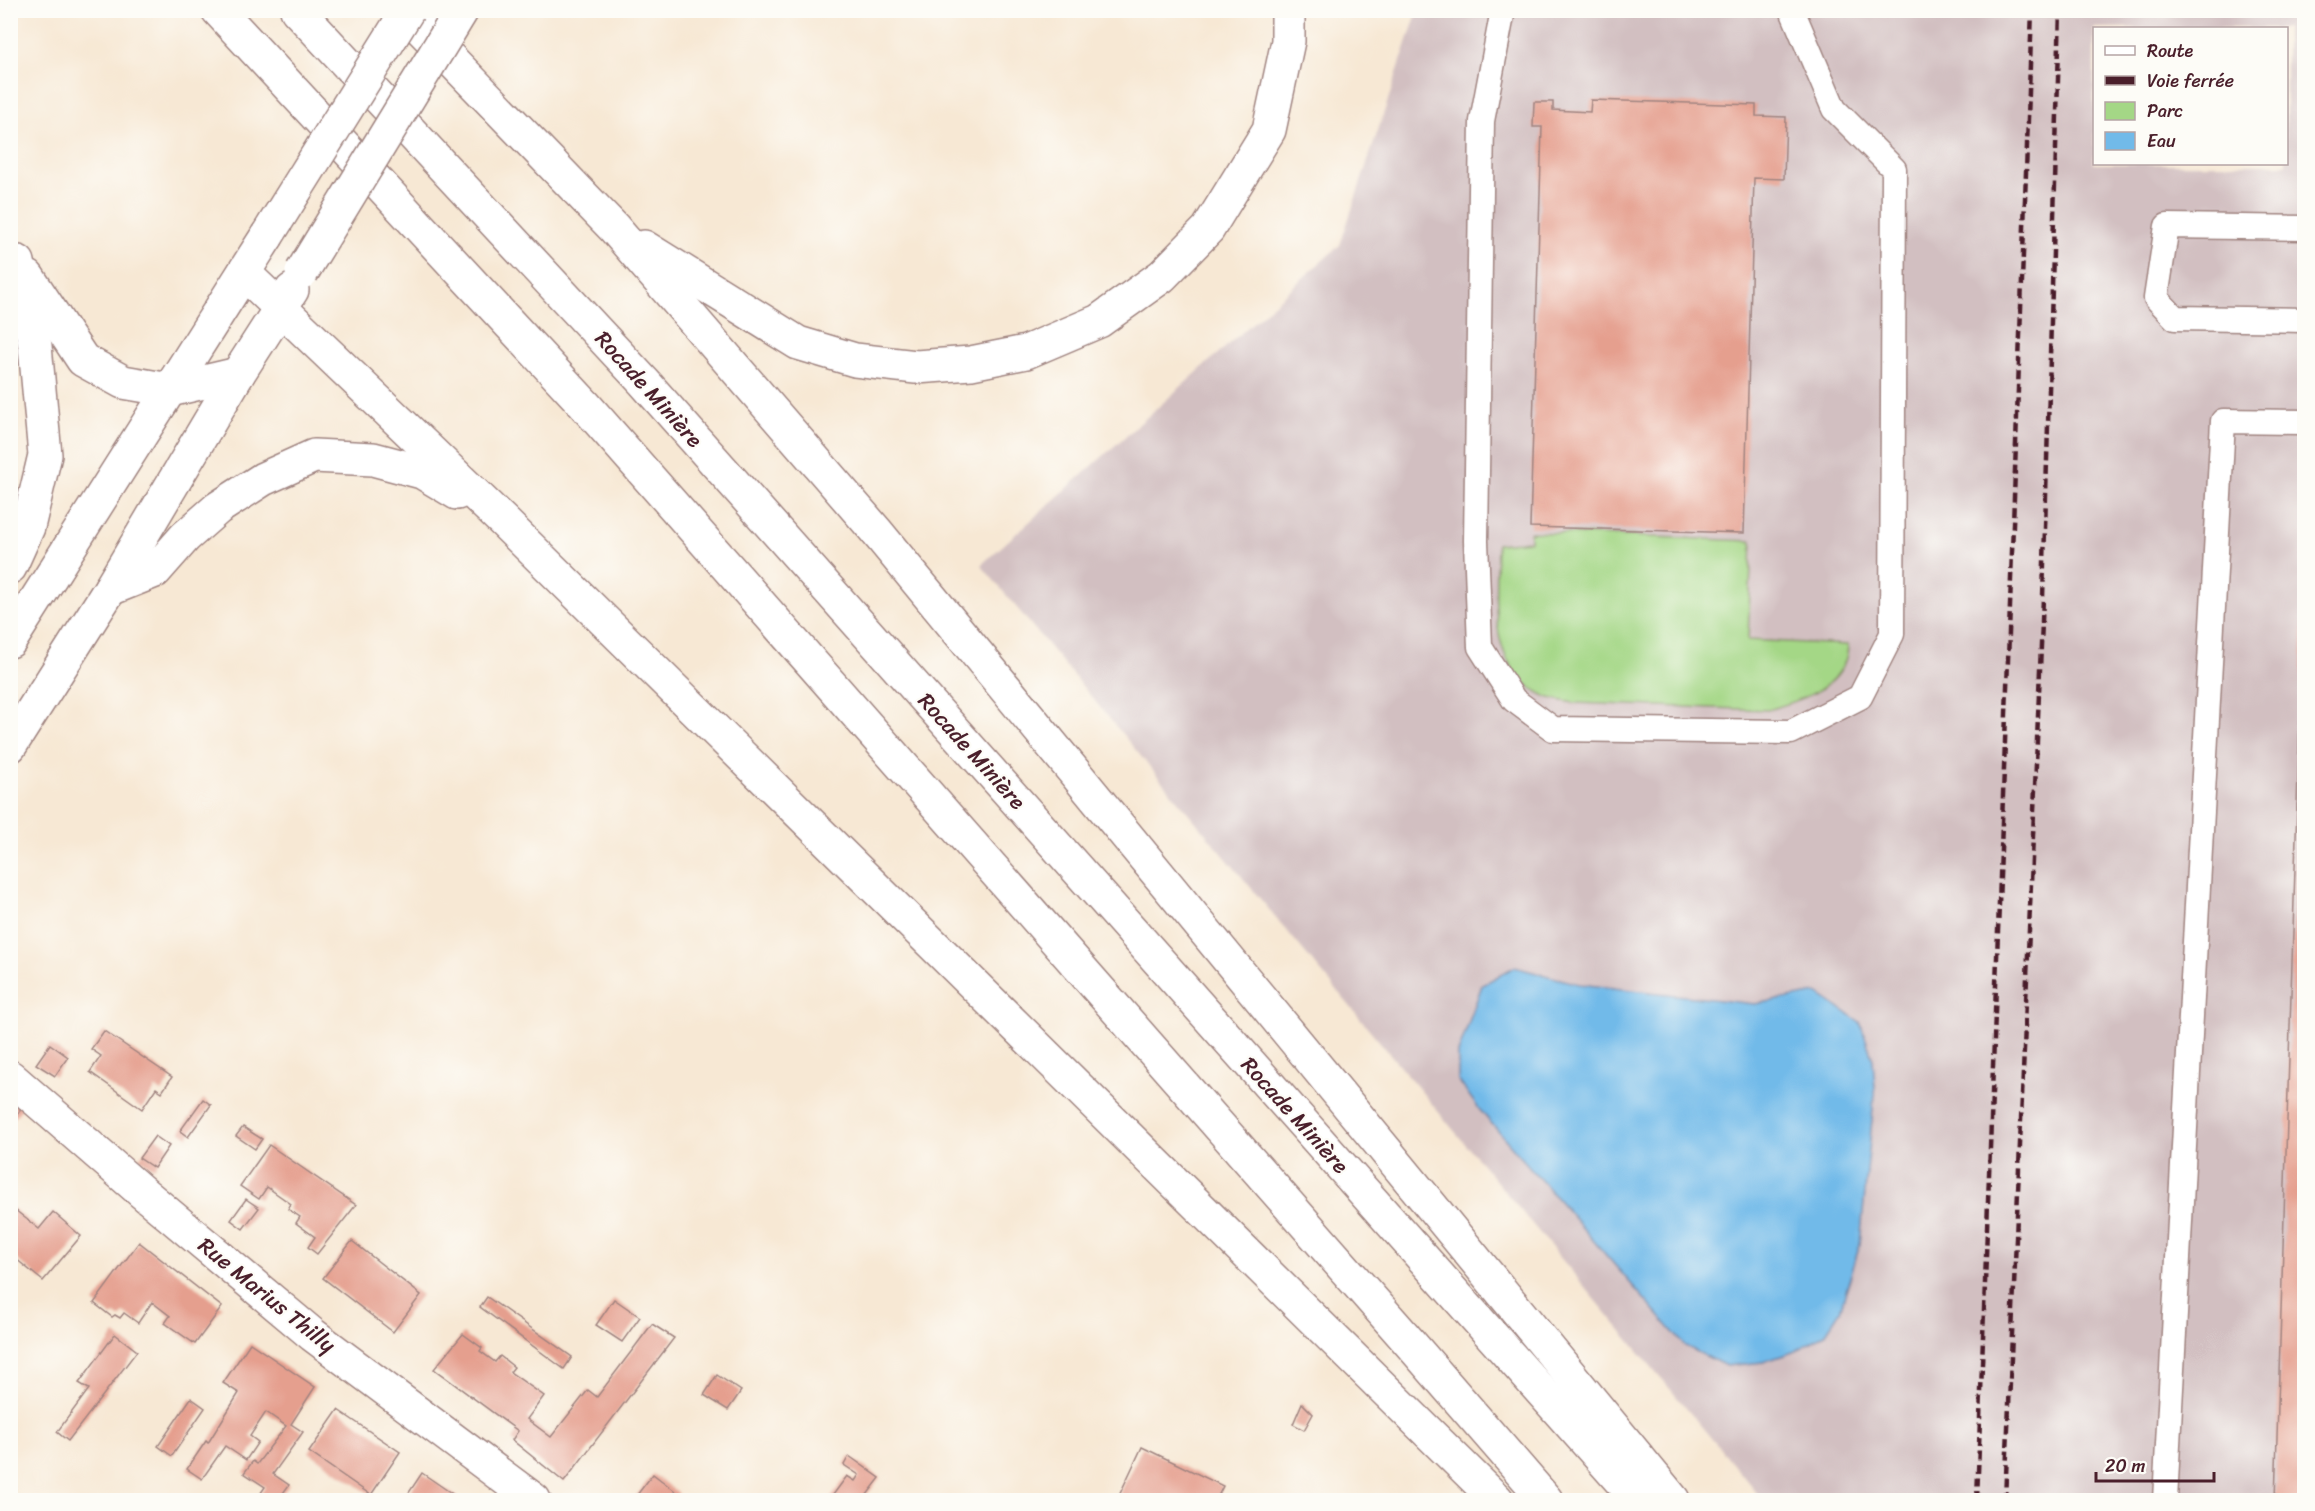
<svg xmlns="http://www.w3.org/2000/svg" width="2315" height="1511" viewBox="0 0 2315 1511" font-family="Sriracha,sans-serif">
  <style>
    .industrial { fill: #d2bfc1; fill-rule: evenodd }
    .green { fill: #a4d786; stroke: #777b58; stroke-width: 1.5 }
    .water { fill: #71bae9; stroke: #5e6c8a; stroke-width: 1.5 }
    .building { fill: #e59f8e }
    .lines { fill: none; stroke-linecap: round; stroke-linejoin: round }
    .lane-casing { stroke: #a08480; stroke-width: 27 }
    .street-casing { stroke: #a08480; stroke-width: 36 }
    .highway-casing { stroke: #a08480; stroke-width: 36 }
    .lane { stroke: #fff; stroke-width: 24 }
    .street { stroke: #fff; stroke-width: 33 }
    .highway { stroke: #fff; stroke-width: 33 }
    .rail { stroke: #4a1f2b; stroke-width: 4.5; stroke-dasharray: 9 4.5; stroke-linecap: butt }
    .highway-bridge-casing { stroke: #a08480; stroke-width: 36; stroke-linecap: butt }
    .highway-bridge { stroke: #fff; stroke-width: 33 }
    .labels { text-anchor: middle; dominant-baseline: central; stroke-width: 4.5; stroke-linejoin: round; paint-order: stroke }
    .street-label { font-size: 22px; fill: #4a1f2b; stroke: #fdfcf7 }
  </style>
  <rect width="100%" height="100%" fill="#fdfcf7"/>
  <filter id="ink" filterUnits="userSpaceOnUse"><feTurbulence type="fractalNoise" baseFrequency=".0167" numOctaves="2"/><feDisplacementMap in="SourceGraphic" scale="12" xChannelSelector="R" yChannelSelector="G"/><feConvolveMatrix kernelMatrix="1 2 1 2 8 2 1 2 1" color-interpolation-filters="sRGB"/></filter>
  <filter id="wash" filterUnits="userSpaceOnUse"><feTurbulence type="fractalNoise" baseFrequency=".008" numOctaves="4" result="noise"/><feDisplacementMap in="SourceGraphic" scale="24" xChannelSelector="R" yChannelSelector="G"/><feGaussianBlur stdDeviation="1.35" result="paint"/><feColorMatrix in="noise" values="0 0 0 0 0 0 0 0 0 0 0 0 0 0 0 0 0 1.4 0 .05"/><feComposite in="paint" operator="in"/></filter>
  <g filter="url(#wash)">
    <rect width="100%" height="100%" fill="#f7e8d4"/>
    <path class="industrial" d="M1415,11h889v1489h-541l-782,-935 359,-320 76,-229zM2094,28h192v136h-192z"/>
    <path class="green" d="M1530,532l222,9 -4,99 100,5c-1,42 -47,55 -80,65l-194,-7c-9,-2 -19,-3 -27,-6 -62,-27 -51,-99 -50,-153l33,-3z"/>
    <polygon class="water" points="1514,967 1579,984 1755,1004 1817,993 1860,1022 1873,1060 1875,1088 1860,1244 1840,1311 1825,1334 1796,1351 1763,1362 1726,1366 1685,1346 1479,1109 1458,1080 1458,1053 1482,985"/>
    <g id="blocks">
      <g class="building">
        <polygon points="1591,100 1756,105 1756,116 1786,117 1784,179 1754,178 1744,533 1530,527 1542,127 1533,127 1534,102 1553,102 1553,110 1590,112"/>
        <polygon points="2303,616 2304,616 2304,1500 2275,1500"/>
        <polygon points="104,1031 172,1077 162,1092 156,1088 142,1109 90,1072 101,1056 91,1049"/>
        <polygon points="50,1044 68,1057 55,1076 36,1064"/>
        <polygon points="10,1097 23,1107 10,1123"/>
        <polygon points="203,1099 211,1105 188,1137 180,1131"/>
        <polygon points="243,1127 262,1139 255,1149 236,1136"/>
        <polygon points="155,1136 169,1146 154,1168 139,1158"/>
        <polygon points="269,1145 356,1205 317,1254 308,1247 315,1237 296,1223 300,1217 288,1209 291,1204 267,1187 259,1199 240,1186"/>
        <polygon points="246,1199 259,1208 243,1229 231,1220"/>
        <polygon points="10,1206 39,1229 53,1212 81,1236 43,1281 10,1254"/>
        <polygon points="352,1241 421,1295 393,1332 323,1278"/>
        <polygon points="139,1242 222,1307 195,1344 165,1323 170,1316 152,1302 138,1323 124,1313 120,1318 115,1315 112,1317 94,1303"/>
        <polygon points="487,1297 572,1357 564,1369 480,1307"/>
        <polygon points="614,1299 640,1317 622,1342 596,1325"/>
        <polygon points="652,1324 674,1338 564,1482 512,1440 518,1431 434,1369 463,1334 482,1348 480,1351 495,1362 500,1356 514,1367 510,1372 544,1396 527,1419 551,1437 588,1390 597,1397"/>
        <polygon points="115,1334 137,1351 68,1441 57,1432 89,1389 79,1383"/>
        <polygon points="250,1343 315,1387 291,1424 303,1432 273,1474 289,1485 278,1500 256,1500 265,1487 244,1473 253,1461 257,1464 286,1426 266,1412 250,1436 258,1442 246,1460 225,1446 202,1479 187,1469 206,1441 208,1443 239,1393 223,1383"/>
        <polygon points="717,1375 741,1391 728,1410 704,1395"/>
        <polygon points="191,1398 205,1408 172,1456 158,1446"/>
        <polygon points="1302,1403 1313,1414 1304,1430 1293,1424"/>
        <polygon points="338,1410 400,1452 371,1495 309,1452"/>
        <polygon points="1142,1447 1223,1486 1216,1500 1117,1500"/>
        <polygon points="849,1456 880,1478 863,1500 826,1500 828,1498 830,1499 847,1476 855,1481 859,1475 844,1465"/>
        <polygon points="422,1473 457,1497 454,1500 404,1500"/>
        <polygon points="653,1474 679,1494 674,1500 633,1500"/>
      </g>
    </g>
  </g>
  <g filter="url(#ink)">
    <use href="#blocks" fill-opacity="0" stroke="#a08480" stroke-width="1.5"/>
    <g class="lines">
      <defs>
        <g id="lane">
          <polyline points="1503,10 1482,121 1476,541 1480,647 1514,700 1553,729 1791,732 1860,697 1892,634 1894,169 1834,109 1792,10"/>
          <polyline points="2304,228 2167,226 2156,298 2175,318 2304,320"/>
          <polyline points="2165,1500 2223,421 2304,422"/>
        </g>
        <polyline id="street" points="10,1077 142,1192 313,1335 534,1500"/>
        <g id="highway">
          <polyline points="218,10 584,404 1403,1335 1546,1500"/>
          <polyline points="297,10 644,382 1638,1500"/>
          <polyline points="403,10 614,228 876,531 1673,1500"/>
          <polyline points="644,247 798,343 855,360 916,367 971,363 1026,352 1099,321 1162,276 1208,229 1269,130 1288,41 1288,10"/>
          <polyline points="244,273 502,520 1497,1500"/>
          <polyline points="28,277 83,360 123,382 170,390 238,374"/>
          <polyline points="10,567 28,527 45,455 35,346 18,262"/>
          <polyline points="110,589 155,571 185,537 218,508 263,479 314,456 373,459 422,472 457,493"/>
          <polyline points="10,641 267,236"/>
          <polyline points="10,746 110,589 238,374 292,290"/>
        </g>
      </defs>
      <use href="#lane" class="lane-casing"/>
      <use href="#street" class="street-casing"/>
      <use href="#highway" class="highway-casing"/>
      <use href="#lane" class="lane"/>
      <use href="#street" class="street"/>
      <use href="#highway" class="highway"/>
      <g class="rail">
        <polyline points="1977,1500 2032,10"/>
        <polyline points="2005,1500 2043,598 2060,10"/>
      </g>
      <defs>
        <g id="highway-bridge">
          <polyline points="267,236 408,10"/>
          <polyline points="302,272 462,10"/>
        </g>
      </defs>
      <use href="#highway-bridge" class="highway-bridge-casing"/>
      <use href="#highway-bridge" class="highway-bridge"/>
    </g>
  </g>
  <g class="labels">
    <g class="street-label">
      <text transform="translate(649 389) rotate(48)">Rocade Minière</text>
      <text transform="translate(972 751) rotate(48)">Rocade Minière</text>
      <text transform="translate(1295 1115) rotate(48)">Rocade Minière</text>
      <text transform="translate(267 1295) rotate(39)">Rue Marius Thilly</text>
    </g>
  </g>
  <rect width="2315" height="1511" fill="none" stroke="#fdfcf7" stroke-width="36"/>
  <rect x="2093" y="27" width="195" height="138" fill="#fdfcf7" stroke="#b5a4a5" stroke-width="1.5"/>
  <rect x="2105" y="46" width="30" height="9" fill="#ffffff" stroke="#b5a4a5" stroke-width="1.5"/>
  <text x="2147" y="57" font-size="18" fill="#4a1f2b">Route</text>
  <rect x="2105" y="76" width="30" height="9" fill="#4a1f2b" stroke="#b5a4a5" stroke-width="1.5"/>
  <text x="2147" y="87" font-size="18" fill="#4a1f2b">Voie ferrée</text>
  <rect x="2105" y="102" width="30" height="18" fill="#a4d786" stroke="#b5a4a5" stroke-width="1.5"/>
  <text x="2147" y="117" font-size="18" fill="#4a1f2b">Parc</text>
  <rect x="2105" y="132" width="30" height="18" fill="#71bae9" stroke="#b5a4a5" stroke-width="1.5"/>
  <text x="2147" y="147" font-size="18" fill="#4a1f2b">Eau</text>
  <path d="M2096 1472v9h118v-9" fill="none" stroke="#4a1f2b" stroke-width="3"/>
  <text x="2105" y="1472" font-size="18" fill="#4a1f2b" stroke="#fdfcf7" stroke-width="4.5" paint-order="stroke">20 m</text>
</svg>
